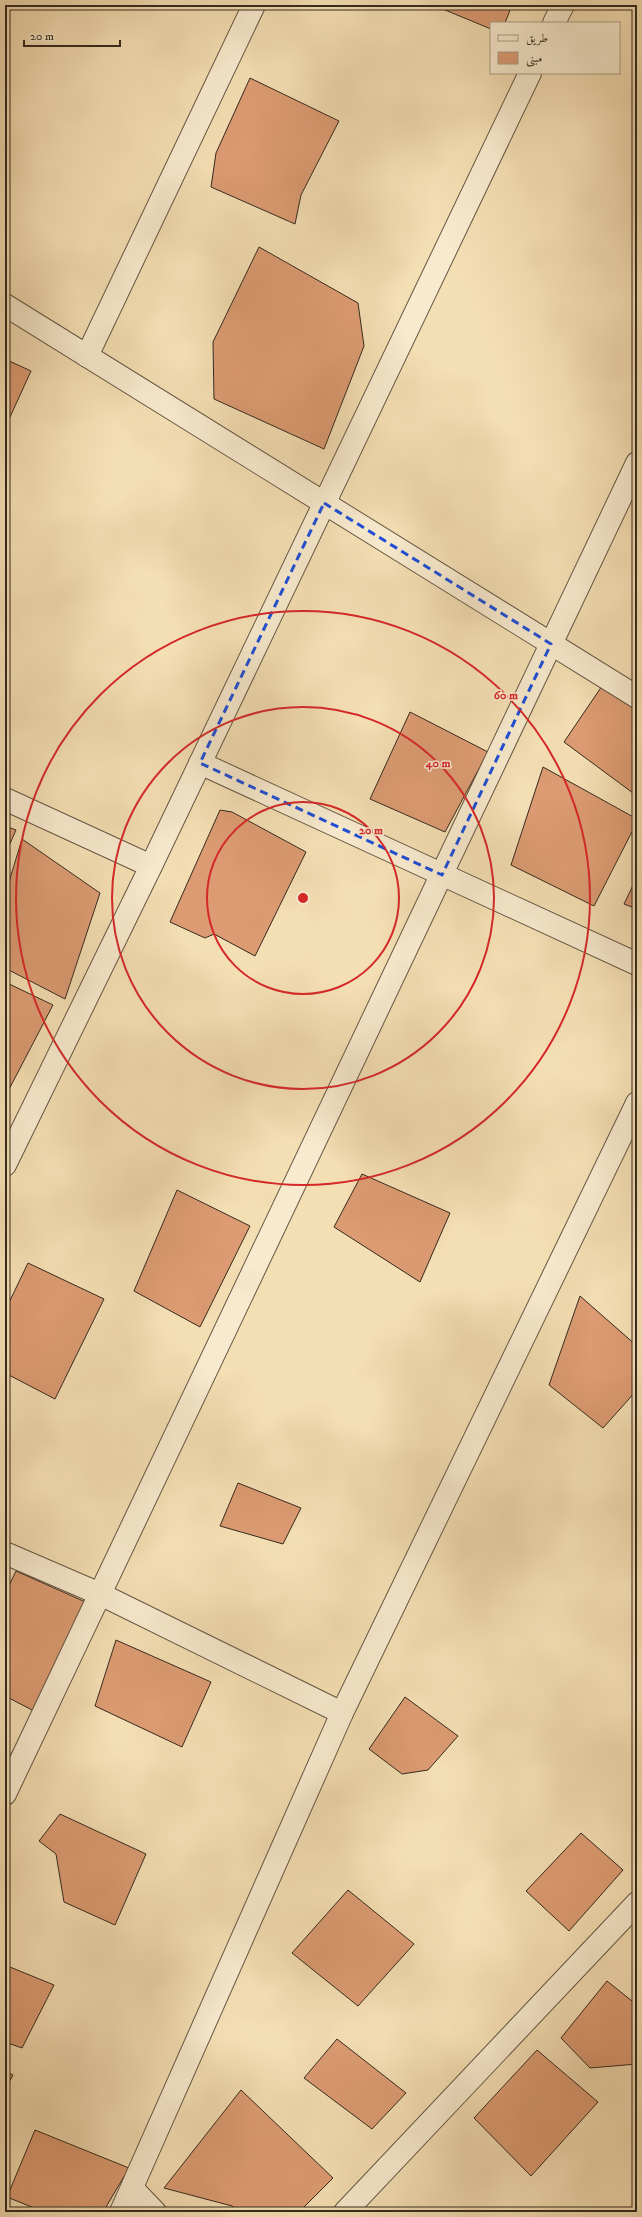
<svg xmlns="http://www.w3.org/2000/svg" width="642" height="2217" viewBox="0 0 642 2217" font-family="'IM FELL DW Pica',Amiri,serif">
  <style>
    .building { fill: #dc9b72; stroke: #342a1e }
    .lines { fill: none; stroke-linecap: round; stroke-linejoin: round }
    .minor-casing { stroke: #645743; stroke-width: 24 }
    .minor { stroke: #f8eace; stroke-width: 22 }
    .marked { fill: none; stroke: #1d4ed8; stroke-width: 3; stroke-dasharray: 8 5; stroke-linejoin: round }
    .ring { fill: none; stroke: #d62828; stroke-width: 2 }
    .centre { fill: #d62828; stroke: #f8eace; stroke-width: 2 }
    .ring-label { font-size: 12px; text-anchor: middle; font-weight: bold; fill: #d62828; stroke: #f8eace; stroke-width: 3; stroke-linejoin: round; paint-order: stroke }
  </style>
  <rect width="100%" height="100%" fill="#f4deb3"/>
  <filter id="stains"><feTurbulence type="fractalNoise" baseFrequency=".005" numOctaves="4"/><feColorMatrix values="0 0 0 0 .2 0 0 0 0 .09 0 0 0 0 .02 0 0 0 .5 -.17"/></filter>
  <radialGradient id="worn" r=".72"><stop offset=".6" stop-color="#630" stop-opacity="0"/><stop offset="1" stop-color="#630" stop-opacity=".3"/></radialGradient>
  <g class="building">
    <polygon points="433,5 512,5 505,23 491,23 491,29"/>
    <polygon points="250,78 339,121 301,195 295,224 211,187 216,153"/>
    <polygon points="259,247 358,303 364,346 324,449 214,399 213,342"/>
    <polygon points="5,359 31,371 5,428"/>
    <polygon points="602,686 637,708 637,796 564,742"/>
    <polygon points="410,712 488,752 445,832 370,799"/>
    <polygon points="543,767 637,819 637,822 594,906 511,865"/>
    <polygon points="220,810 232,812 306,852 255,956 214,934 205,938 170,922"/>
    <polygon points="5,826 16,830 5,855"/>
    <polygon points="22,839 100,893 65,999 5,968 5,895"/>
    <polygon points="637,877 637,909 624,904"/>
    <polygon points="5,982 53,1005 5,1097"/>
    <polygon points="362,1174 450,1213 420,1282 334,1227"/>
    <polygon points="177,1190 250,1226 200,1327 134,1291"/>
    <polygon points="28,1263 104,1299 55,1399 5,1373 5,1311"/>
    <polygon points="580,1296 637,1346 637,1390 603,1428 549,1385"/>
    <polygon points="238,1483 301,1508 283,1544 220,1526"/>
    <polygon points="16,1571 90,1604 36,1712 5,1696 5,1594"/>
    <polygon points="116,1640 211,1682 182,1747 95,1706"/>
    <polygon points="405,1697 458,1736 428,1770 402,1774 369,1749"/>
    <polygon points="60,1814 146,1854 115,1925 64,1902 56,1854 39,1841"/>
    <polygon points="581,1833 623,1870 569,1931 526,1891"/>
    <polygon points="348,1890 414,1944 358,2006 292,1953"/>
    <polygon points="5,1965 54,1985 22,2048 5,2042"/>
    <polygon points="607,1981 637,2005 637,2064 590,2068 561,2038"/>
    <polygon points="337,2039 406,2093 372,2129 304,2078"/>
    <polygon points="537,2050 598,2102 531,2176 474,2118"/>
    <polygon points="5,2071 13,2075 5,2090"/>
    <polygon points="241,2090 333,2178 299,2212 240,2212 232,2206 164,2188"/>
    <polygon points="35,2130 129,2168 103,2212 44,2212 7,2197"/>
  </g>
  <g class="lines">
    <defs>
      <g id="minor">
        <polyline points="554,23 563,5"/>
        <polyline points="5,305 637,697"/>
        <polyline points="87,356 254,5"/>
        <polyline points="200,763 637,964"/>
        <polyline points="5,799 151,866"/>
        <polyline points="5,1165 151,866 530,73"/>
        <polyline points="5,1553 100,1594 342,1713"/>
        <polyline points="5,1794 637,463"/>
        <polyline points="133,2189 155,2212"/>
        <polyline points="121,2212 342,1713 637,1103"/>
        <polyline points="345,2212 637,1903"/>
      </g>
    </defs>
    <use href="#minor" class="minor-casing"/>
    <use href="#minor" class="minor"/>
  </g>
  <path class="marked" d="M324,503l227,141 -109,231 -242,-112z"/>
  <g class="ring">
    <circle cx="303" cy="898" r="96"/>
    <circle cx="303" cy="898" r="191"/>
    <circle cx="303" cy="898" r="287"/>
  </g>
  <circle cx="303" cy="898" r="6" class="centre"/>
  <g class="ring-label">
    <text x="506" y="699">60 m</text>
    <text x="438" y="767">40 m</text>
    <text x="371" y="834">20 m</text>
  </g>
  <rect width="642" height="2217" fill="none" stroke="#f4deb3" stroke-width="20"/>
  <rect x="6" y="6" width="630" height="2205" fill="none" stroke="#342a1e" stroke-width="2"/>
  <rect x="10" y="10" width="622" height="2197" fill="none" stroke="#342a1e"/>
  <rect x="490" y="22" width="130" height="52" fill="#f8eace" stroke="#aa9d88"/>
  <rect x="498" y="35" width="20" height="6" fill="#f8eace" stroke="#aa9d88"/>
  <text x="526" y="42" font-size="12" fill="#342a1e">طريق</text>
  <rect x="498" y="52" width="20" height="12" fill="#dc9b72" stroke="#aa9d88"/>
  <text x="526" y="62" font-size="12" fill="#342a1e">مبنى</text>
  <path d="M24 40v6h96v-6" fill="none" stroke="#342a1e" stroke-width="2"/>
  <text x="30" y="40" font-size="12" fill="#342a1e" stroke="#f8eace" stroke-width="3" paint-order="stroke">20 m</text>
  <rect width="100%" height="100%" filter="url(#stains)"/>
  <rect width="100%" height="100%" fill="url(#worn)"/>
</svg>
